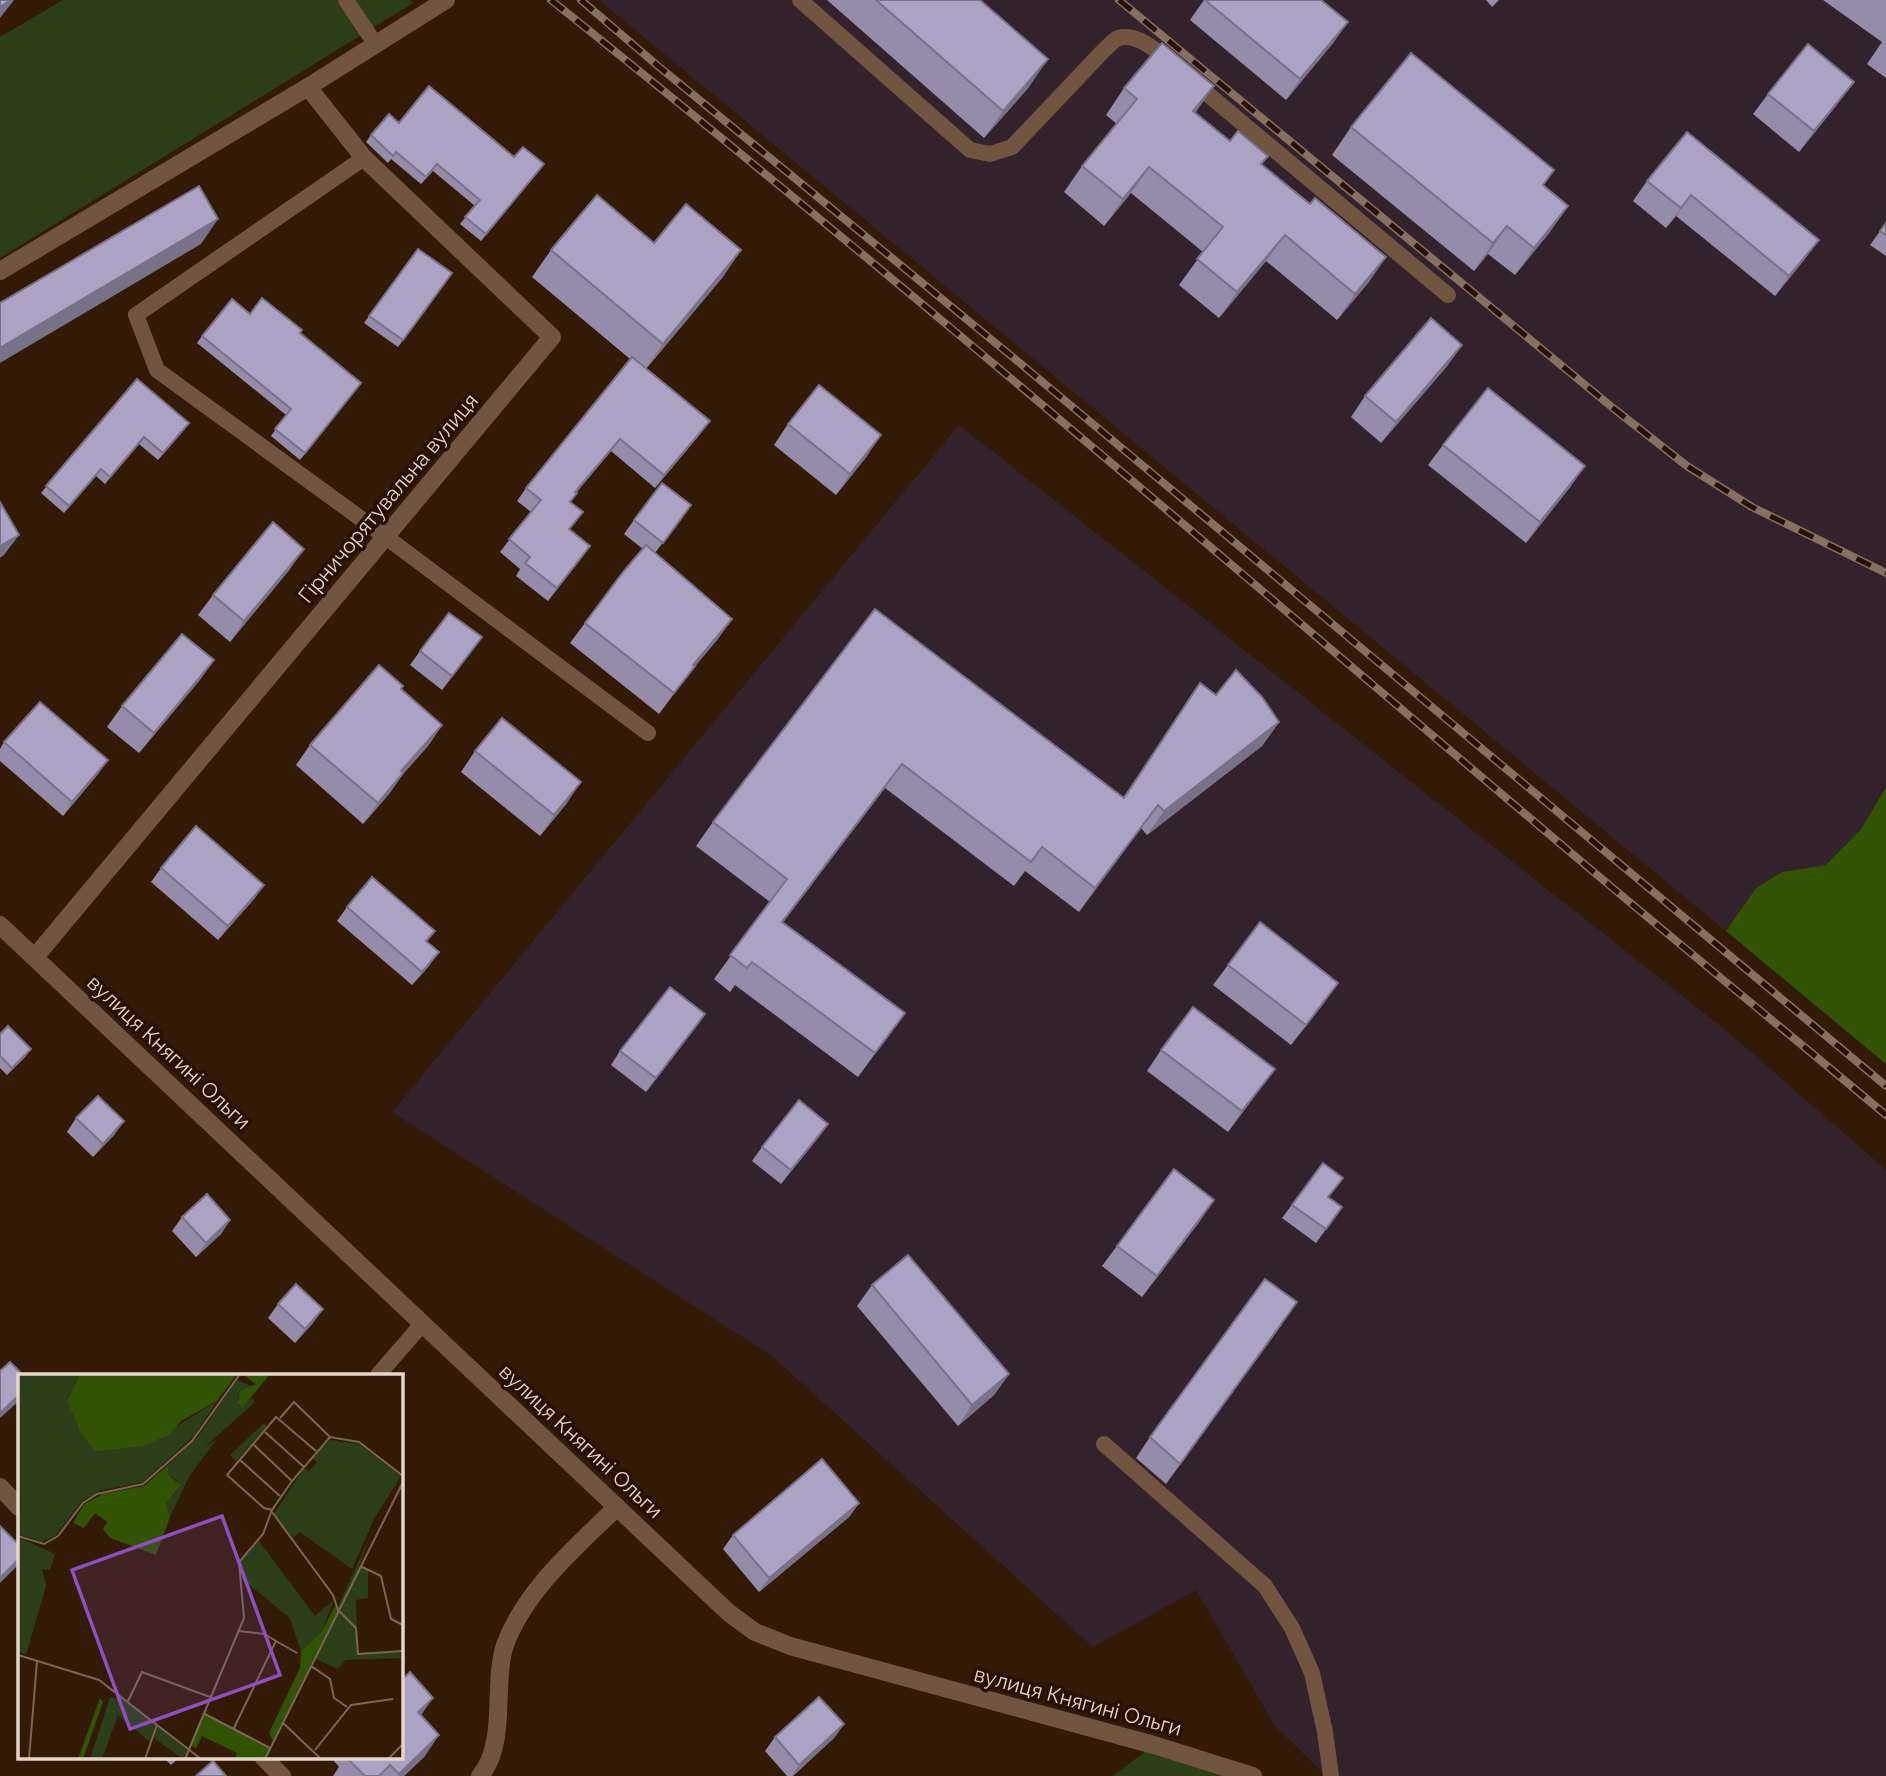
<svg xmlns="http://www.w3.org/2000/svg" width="1886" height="1776" viewBox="0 0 1886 1776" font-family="Raleway,sans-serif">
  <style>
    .industrial { fill: #33222c }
    .green { fill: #2b3e19 }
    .forest { fill: #325204 }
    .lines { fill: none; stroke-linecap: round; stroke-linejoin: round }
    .service { stroke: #725541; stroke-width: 16 }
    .minor { stroke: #725541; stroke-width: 18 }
    .rail-casing { stroke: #867061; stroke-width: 8 }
    .rail { stroke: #281001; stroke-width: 5; stroke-dasharray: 16; stroke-linecap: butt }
    .wall { fill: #948ca9 }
    .shaded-wall { fill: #787289 }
    .building { fill: #aca3c4; stroke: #787289; stroke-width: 2 }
    .labels { text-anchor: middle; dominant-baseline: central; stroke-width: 7; stroke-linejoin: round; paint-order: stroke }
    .street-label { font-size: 21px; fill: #e6d5ca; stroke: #281001 }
    .inset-road { fill: none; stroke: #7b6555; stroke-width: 2 }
    .view { fill: #904ec1; fill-opacity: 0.15; stroke: #904ec1; stroke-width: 3.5 }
    .inset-edge { fill: none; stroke: #e6d5ca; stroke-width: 3.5 }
  </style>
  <rect width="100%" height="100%" fill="#331a07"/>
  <g class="industrial">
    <polygon points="599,0 1886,0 1886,787 1861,829 1826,865 1782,872 1756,888 1726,931"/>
    <polygon points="959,425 1728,1032 1886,1170 1886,1776 1326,1776 1275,1726 1196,1590 1093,1647 772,1356 392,1112"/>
  </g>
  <g class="green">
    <polygon points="63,0 410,0 413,3 0,258 0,37"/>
    <polygon points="1154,1745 1253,1776 1113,1776"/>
  </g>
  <polygon class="forest" points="1886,787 1886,1064 1726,931 1756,888 1782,872 1826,865 1861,829"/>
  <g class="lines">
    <g class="service">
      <polyline points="346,0 376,45"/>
      <path d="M800,0l170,150 20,4 22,-7 93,-98c4,-3 9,-9 13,-11 20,-6 41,15 54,26"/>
      <polyline points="1192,81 1448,295"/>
      <polyline points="364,158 136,315 157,370 386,537 648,733"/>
      <polyline points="378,1375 423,1323"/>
      <polyline points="1104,1444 1265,1586 1292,1628 1312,1673 1325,1732 1331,1776"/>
    </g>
    <g class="minor">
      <polyline points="0,271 308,87 446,0"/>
      <polyline points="0,925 729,1613 755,1632 790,1646 1154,1745 1253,1776"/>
      <polyline points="35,957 552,337 364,158 308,87"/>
      <polyline points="0,1487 19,1507"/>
      <polyline points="263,1757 282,1776"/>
      <path d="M480,1776c28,-33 12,-92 25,-131 20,-55 72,-99 112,-138"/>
    </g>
    <defs>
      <g id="rail">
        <path d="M551,0c346,277 681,566 1019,852 105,89 211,175 316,263"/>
        <polyline points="581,0 658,66 1015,359 1886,1086"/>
        <polyline points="1119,0 1613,408 1687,466 1752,507 1886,573"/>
      </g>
    </defs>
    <use href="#rail" class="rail-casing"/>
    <use href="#rail" class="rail"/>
  </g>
  <g class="wall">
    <polygon points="827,0 980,0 1029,87 984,138"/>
    <polygon points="1204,0 1321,0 1348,22 1333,43 1286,100 1190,20"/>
    <polygon points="1486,0 1499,0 1492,7"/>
    <polygon points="1823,0 1886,0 1886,78 1867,64 1882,42"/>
    <polygon points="1124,88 1195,112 1230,141 1268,156 1262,164 1310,204 1386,257 1368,283 1337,320 1266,261 1219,318 1179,285 1203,252 1131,193 1104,226 1064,192 1082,166 1117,124 1106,115"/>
    <polygon points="1768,94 1839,102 1799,152 1753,114"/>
    <polygon points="399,123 514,157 539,171 481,241 460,224 475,206 433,171 421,184 391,159 388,163 366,142 371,135"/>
    <polygon points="1351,127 1543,186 1568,206 1549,233 1515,275 1488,254 1474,271 1332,155"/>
    <polygon points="1647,181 1819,240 1804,260 1775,296 1676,216 1666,228 1633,201"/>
    <polygon points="1886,223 1886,256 1870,245"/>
    <polygon points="654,243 741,250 722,278 646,369 701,433 655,488 611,451 576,492 571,502 570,530 590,546 548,601 516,576 520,569 500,552 531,512 517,501 526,488 630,359 532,277 551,250"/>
    <polygon points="418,249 452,273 398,347 364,323"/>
    <polygon points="250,314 300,333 356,390 300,460 271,436 286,415 197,343 202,336"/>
    <polygon points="1448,365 1381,443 1351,417 1365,396"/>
    <polygon points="137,379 184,430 158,460 139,444 105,484 96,476 64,513 41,493"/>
    <polygon points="788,424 867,456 836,495 774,445"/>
    <polygon points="1443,445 1571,486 1526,543 1428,465"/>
    <polygon points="691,505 655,553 732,619 717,640 691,671 659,714 570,643 585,623 643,549 624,534 634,520"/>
    <polygon points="290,569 230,642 198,615 213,595"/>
    <polygon points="875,609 1123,798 1200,683 1216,695 1279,722 1262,746 1147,835 1141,828 1079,912 1025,871 1014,886 885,788 783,922 905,1013 858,1077 735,985 730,992 714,979 770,902 696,846 713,822"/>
    <polygon points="420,651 472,651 442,690 410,665"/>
    <polygon points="214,660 199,681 139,753 107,727 122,706"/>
    <polygon points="401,689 442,725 428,746 403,774 389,794 363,824 296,765 310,745"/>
    <polygon points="4,742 108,760 98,774 63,816 0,761 0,749"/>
    <polygon points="475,751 567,803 540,836 461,772"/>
    <polygon points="161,868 264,885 254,899 218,940 151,882"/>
    <polygon points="347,907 427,942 429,966 412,985 337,921"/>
    <polygon points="1228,965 1324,1003 1291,1045 1213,985"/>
    <polygon points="695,1028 646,1092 611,1065 620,1051"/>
    <polygon points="0,1034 26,1056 7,1075 0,1068"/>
    <polygon points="1161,1050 1260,1089 1228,1132 1147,1071"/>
    <polygon points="76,1118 124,1121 114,1135 93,1157 67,1132"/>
    <polygon points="828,1124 781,1184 752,1161 762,1147"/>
    <polygon points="1323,1163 1328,1197 1342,1207 1316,1243 1282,1218"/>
    <polygon points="182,1217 230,1220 221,1234 196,1257 172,1231"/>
    <polygon points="1200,1221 1142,1297 1102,1266 1117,1246"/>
    <polygon points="872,1285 1009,1374 994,1395 958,1426 857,1306"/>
    <polygon points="278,1304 313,1323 295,1343 268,1318"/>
    <polygon points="1283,1323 1166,1484 1136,1458 1150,1437"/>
    <polygon points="859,1503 849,1517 759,1592 723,1549 733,1535"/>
    <polygon points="421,1715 425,1756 404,1776 333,1776 339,1767 334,1761 337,1757 401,1757"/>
    <polygon points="844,1724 834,1738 793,1776 787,1776 765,1751 775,1737"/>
    <polygon points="163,1757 180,1757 171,1765"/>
  </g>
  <g class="shaded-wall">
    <polygon points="11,0 14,0 0,18 0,7"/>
    <polygon points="1348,22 1333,43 1286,100 1300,79"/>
    <polygon points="1048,59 1029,87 984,138 1003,111"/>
    <polygon points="1854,82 1839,102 1799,152 1814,131"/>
    <polygon points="1214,86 1196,112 1175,137 1193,111"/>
    <polygon points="544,164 539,171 481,241 486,234"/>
    <polygon points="1149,167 1131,193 1104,226 1123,199"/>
    <polygon points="1691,195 1676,216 1666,228 1681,208"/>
    <polygon points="1568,206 1549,233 1515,275 1534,248"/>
    <polygon points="218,219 201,244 0,363 0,348"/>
    <polygon points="1507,226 1488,254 1474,271 1493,243"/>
    <polygon points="1285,235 1266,261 1219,318 1237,292"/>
    <polygon points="1819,240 1804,260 1775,296 1789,276"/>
    <polygon points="741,250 722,278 644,371 663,344"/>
    <polygon points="1386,257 1368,283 1337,320 1355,294"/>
    <polygon points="1462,345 1448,365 1381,443 1396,422"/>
    <polygon points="710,421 701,433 655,488 664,475"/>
    <polygon points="881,435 867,456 836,495 850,474"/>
    <polygon points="620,439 611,451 567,504 575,492"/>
    <polygon points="1585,466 1571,486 1526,543 1540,522"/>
    <polygon points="19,535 4,555 0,558 0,546"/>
    <polygon points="590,546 581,559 548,601 557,588"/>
    <polygon points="304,549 290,569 230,642 244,621"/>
    <polygon points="732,619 717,640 691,671 659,714 693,665"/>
    <polygon points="482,637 472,651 442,690 452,676"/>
    <polygon points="214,660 199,681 139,753 154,733"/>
    <polygon points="1279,722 1262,746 1147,835 1164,811"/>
    <polygon points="442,725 428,746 403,774 389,794 363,824 401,771"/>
    <polygon points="108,760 98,774 63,816 72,802"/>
    <polygon points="902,764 885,788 766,945 782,922"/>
    <polygon points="581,782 567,803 540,836 554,815"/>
    <polygon points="1158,805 1141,828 1079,912 1095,888"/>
    <polygon points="264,885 254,899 218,940 228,926"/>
    <polygon points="439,952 429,966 412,985 422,972"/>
    <polygon points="1338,983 1324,1003 1291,1045 1306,1025"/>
    <polygon points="705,1014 695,1028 646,1092 656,1078"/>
    <polygon points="31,1049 26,1056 7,1075 12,1068"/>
    <polygon points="1275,1069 1260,1089 1228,1132 1242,1111"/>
    <polygon points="124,1121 114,1135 93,1157 103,1144"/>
    <polygon points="828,1124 819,1137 781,1184 791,1170"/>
    <polygon points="1214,1200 1200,1221 1142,1297 1157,1276"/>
    <polygon points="230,1220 221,1234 196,1257 206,1243"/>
    <polygon points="323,1309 313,1323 295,1343 305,1329"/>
    <polygon points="1009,1374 994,1395 958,1426 972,1405"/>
    <polygon points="19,1395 19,1401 0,1418 0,1414 1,1412"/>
    <polygon points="859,1503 849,1517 759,1592 769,1578"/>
    <polygon points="19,1559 19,1563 17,1566 0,1583 0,1578"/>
    <polygon points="433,1698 419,1718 418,1712"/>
    <polygon points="844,1724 834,1738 792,1776 799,1765"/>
    <polygon points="439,1735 425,1756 404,1776 397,1776"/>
  </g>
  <g class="building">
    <polygon points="0,0 11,0 0,7"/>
    <polygon points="876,0 980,0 1048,59 1003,111"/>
    <polygon points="1205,0 1321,0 1348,22 1300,79"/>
    <polygon points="1162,43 1214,86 1193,111 1230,141 1238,131 1268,156 1261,164 1310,204 1315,198 1386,257 1355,294 1285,235 1237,292 1197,259 1223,227 1149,167 1123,199 1082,166 1137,99 1124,88"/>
    <polygon points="1808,44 1854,82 1814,131 1768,94"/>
    <polygon points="1411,53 1554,170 1543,185 1568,206 1534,248 1507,226 1493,243 1351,127"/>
    <polygon points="429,86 514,157 523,147 544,164 486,234 465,217 480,200 437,164 426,177 396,152 393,156 371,135 389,114 399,123"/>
    <polygon points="1687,132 1819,240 1789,276 1691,195 1681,208 1647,181"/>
    <polygon points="199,186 218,219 0,348 0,303"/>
    <polygon points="597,195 654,243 686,204 741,250 663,344 551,250"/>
    <polygon points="1886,223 1886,235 1880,231"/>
    <polygon points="418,249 452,273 403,340 369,316"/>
    <polygon points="262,298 302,330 300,333 361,383 305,453 275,429 291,409 202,336 232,299 250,314"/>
    <polygon points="1431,318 1462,345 1396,422 1365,396"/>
    <polygon points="632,357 710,421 664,475 620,439 575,492 577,493 570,502 583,512 569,529 590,546 557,588 525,563 530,557 509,539 541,500 526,488"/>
    <polygon points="137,379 189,423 163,453 144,437 110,477 101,469 69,506 46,486"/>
    <polygon points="819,385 881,435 850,474 788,424"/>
    <polygon points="1488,388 1585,466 1540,522 1443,445"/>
    <polygon points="662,483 691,505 663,543 634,520"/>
    <polygon points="0,502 19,535 0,546"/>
    <polygon points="273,522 304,549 244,621 213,595"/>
    <polygon points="646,545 732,619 693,665 695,666 674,693 585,623 623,572"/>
    <polygon points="875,609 1124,798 1200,683 1216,695 1236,670 1262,697 1279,722 1164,811 1158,805 1095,888 1042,847 1031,862 902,764 782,922 905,1013 875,1053 752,962 747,968 730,955 787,879 713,822"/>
    <polygon points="449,613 482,637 452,676 420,651"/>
    <polygon points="182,634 214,660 154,733 122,706"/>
    <polygon points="379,665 403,686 401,689 442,725 401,771 403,773 378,803 310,745"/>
    <polygon points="40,702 108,760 72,802 4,742"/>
    <polygon points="502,718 581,782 554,815 475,751"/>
    <polygon points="196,826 264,885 228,926 161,868"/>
    <polygon points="372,877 435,931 426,941 439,952 422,972 347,907"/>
    <polygon points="1260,922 1338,983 1306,1025 1228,965"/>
    <polygon points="670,987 705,1014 656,1078 620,1051"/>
    <polygon points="1193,1007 1275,1069 1242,1111 1161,1050"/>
    <polygon points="8,1026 31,1049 12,1068 0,1056 0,1034"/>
    <polygon points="98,1096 124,1121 103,1144 76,1118"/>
    <polygon points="799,1100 828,1124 791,1170 762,1147"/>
    <polygon points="1323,1163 1343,1178 1328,1197 1342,1207 1326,1229 1292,1205"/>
    <polygon points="1174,1169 1214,1200 1157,1276 1117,1246"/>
    <polygon points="207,1194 230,1220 206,1243 182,1217"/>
    <polygon points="908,1255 1009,1374 972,1405 872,1285"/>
    <polygon points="1265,1279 1297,1302 1180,1464 1150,1437"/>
    <polygon points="296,1284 323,1309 305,1329 278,1304"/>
    <polygon points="10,1362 23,1375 19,1375 19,1395 1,1412 0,1410 0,1371"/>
    <polygon points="822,1459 859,1503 769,1578 733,1535"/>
    <polygon points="0,1526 19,1545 19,1559 0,1578"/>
    <polygon points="410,1672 433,1698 418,1712 439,1735 399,1774 390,1765 379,1776 365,1776 346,1757 401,1757 401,1681"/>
    <polygon points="819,1697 844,1724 799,1765 775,1737"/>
    <polygon points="213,1761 226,1776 196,1776"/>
  </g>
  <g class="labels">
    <g class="street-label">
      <text transform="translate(388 498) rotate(-50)">Гірничорятувальна вулиця</text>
      <text transform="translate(169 1052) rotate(43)">вулиця Княгині Ольги</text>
      <text transform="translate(581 1441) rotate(43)">вулиця Княгині Ольги</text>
      <text transform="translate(1078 1701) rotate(15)">вулиця Княгині Ольги</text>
    </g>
  </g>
  <g transform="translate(18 1374)">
    <rect width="385" height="385" fill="#331a07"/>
    <path d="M0,0h62l-13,27 27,49 53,-5 70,-44 -23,35 -51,46 -41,8 -20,11 -26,34 -13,7 -25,-8zM219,6l14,6 -13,11 1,9 13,-8 3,4 -51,46 13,-9 -27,36 -20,42 -4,-13 11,-13 1,-10 -10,-6v-10l29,-27zM246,49l3,3 -31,35 -6,-6zM312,66l29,4 42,32 -27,43 -22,50 -52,-37 -8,6 -18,-24 30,-46 5,3 8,-9 -5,-4zM353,161l-12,31 9,5v27l-12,2 2,54 42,-2 1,6 -55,2 -9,9 -23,-11zM0,163l37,17 -5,16 -8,-1 4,17 -20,69 -8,-3zM241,167l56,75 19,-16 -12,31 -17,20 -4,1 -11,-34 -48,-39 -3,-17zM100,320l38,31 -6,17 -32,-27 -16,44h-12l20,-62 6,2zM140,352l29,24 -4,9 -29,-21z" fill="#2b3e19"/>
    <path d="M62,0h157l-20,27 -36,20 -11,13 -26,12 -43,5 -7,-1 -13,-17 -14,-32zM224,0h28l-28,34 -4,-5 2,-12 16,-7zM150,91v10l13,10 -15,19 4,13 -14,38 -46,-17 -7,-9 4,-7 -12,-9 -11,15 -11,-5 11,-19 19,-10 41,-8zM318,230l2,6 -65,131 -4,-8 31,-65 1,-16 21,-21zM82,324l3,4 -20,57h-5zM185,339l67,35 -5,11h-30l2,-6 -35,-17 -6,12 -6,-3z" fill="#325204"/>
    <path class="inset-road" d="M262,44l14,-16 36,35M247,58l39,35M236,71l38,36M222,86l40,36M254,136l-8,-2 -37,-33 49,-58 40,34M254,138l61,83 5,15 18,18 2,26 45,-3M0,162l26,8 14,-8 25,-33 14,-9 46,-10 49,-43 48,-67M342,192l21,10 10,43 12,6M258,267l21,12M0,281l81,25 102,79M293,292l19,13 4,19 13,9M110,327l14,-29 68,25M185,339l67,35M264,348l39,37M216,354l42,-87 -12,-7 -26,-3M297,376l36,-45 42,-6M11,385l8,-98M127,385l12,-34M167,385l59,-141 -5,-56 24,-28 9,-24 20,-29 38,-44 29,5 44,34M247,385l138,-277M370,385l15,-15"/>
    <path class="view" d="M204,142l58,159 -150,54 -58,-159z"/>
    <rect width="385" height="385" class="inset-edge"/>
  </g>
</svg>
